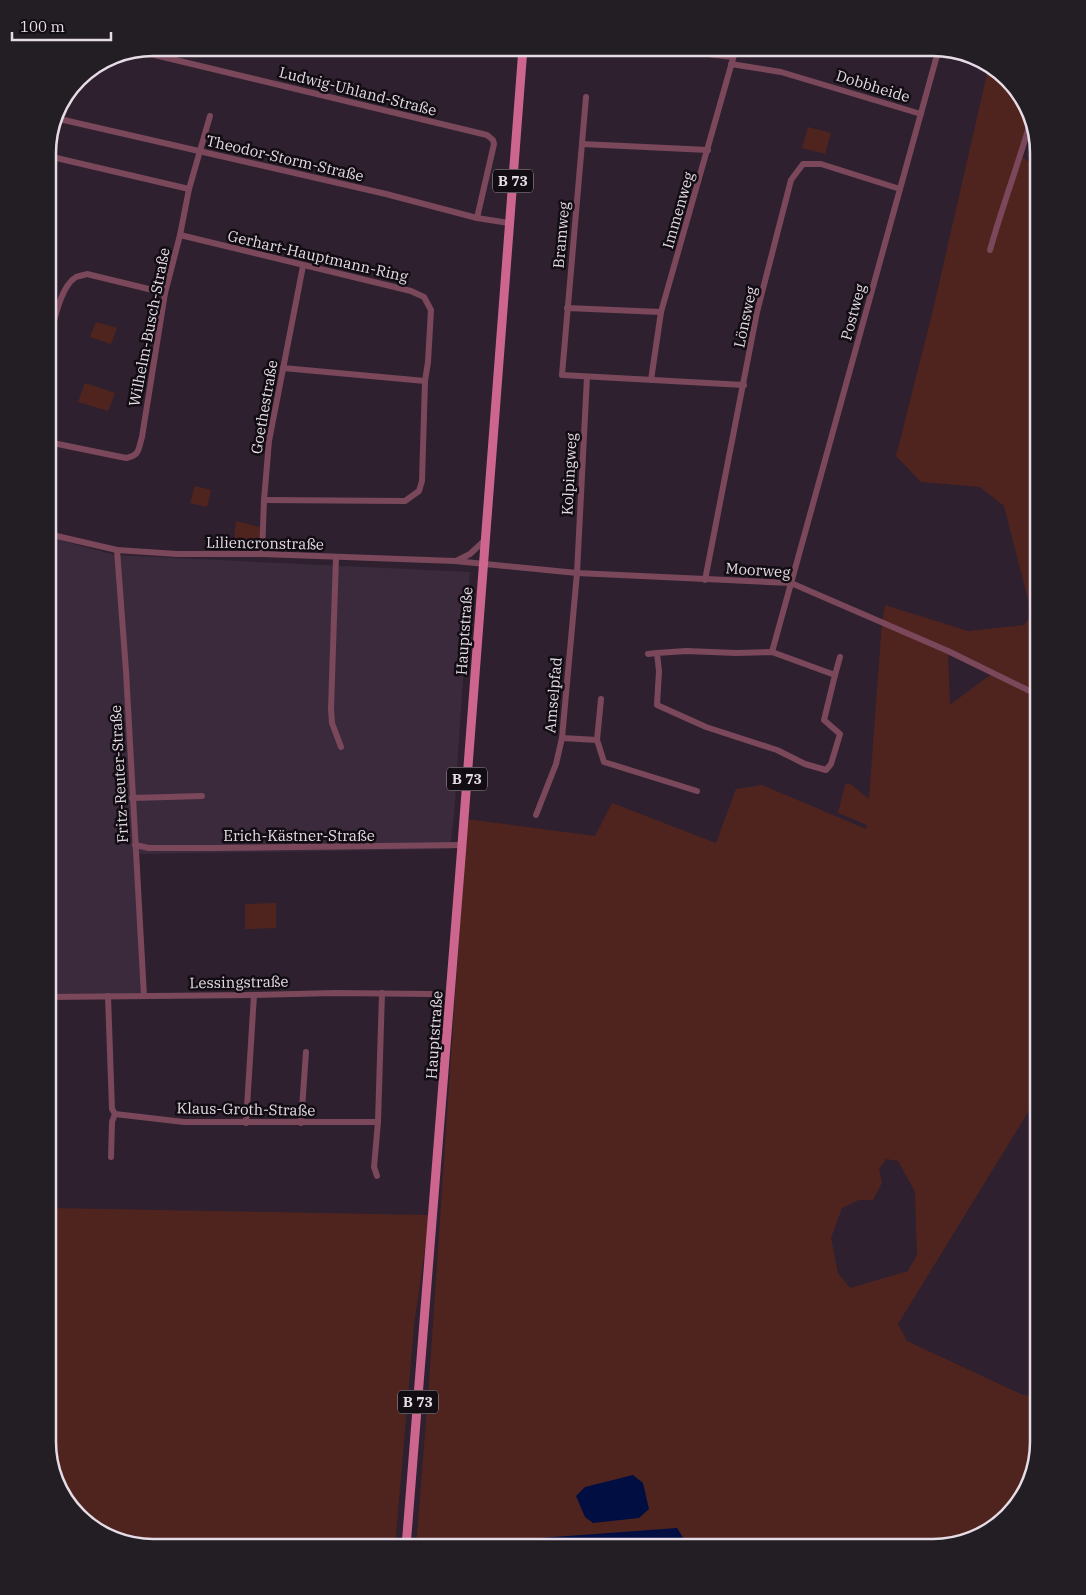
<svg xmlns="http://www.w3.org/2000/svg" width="1086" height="1595" viewBox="0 0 1086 1595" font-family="'IBM Plex Serif',serif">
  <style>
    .built { fill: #3b2a3c }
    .green { fill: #4f241f; fill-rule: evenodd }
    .water { fill: #000e41 }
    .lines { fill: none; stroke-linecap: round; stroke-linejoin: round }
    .minor { stroke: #7a485a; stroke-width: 6 }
    .major { stroke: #cc668f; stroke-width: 9 }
    .labels { text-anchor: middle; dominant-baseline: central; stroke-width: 5; stroke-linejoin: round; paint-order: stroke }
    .shield { fill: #120c13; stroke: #a69ea6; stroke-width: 1 }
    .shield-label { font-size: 14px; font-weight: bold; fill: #e5dce5 }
    .street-label { font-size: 15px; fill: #e5dce5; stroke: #120c13 }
    .rim { fill: none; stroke: #e5dce5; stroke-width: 2.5 }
  </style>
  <rect width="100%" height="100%" fill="#2e202f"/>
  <g class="built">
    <polygon points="1034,138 1038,154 1038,163 1027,156"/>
    <polygon points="48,537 115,555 470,572 454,816 450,849 139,854 145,998 48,998"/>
  </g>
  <g class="green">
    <path d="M989,65l35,36 5,18 -11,36 20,12v929l-140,228 9,17 116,54 11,1 4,-9v55l-14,53 -39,38 -52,14h-254l5,-8 -152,6v2h-116l13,-164 38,-564 128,17 17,-33 104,40 20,-54 26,-4 104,44 1,-4 -29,-12 7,-28 4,-2 20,16 13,-177 3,-17 83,26 56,-6 8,-10 -28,-109 -24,-19 -59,-5 -25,-26 37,-146zM948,652l45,21 -42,31h-1zM886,1159l12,2 17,31 2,63 -9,16 -58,17 -12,-15 -7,-35 11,-30 17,-8h14l9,-17 -3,-14z"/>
    <polygon points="808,127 831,133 825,154 802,148"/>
    <polygon points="96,322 117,328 111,344 90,337"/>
    <polygon points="85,383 115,393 108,411 78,402"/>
    <polygon points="195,486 211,490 207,507 190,503"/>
    <polygon points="236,521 260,527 259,550 233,549"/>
    <polygon points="276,903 276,928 245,929 245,904"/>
    <polygon points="48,1208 430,1215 414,1325 395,1547 147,1547 95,1530 62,1494 48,1441"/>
  </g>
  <g class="water">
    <polygon points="633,1475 643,1483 649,1509 639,1518 593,1523 585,1517 576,1496 585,1487"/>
    <polygon points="677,1528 684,1539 679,1547 532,1547 532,1545 540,1538"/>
  </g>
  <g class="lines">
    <g class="minor">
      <polyline points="657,48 733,57"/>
      <polyline points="138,51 487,135 493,140 494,144 477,218"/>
      <polyline points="731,64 781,72 921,114"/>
      <polyline points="586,97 562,375 744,385"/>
      <polyline points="55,118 386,194 477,218 509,223"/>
      <polyline points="582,144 708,150"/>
      <polyline points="48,156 189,189"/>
      <polyline points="180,235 411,291 424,297 431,310 428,362 425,381 422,481 419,491 405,501 264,500"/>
      <path d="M990,250c12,-43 28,-85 40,-127"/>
      <polyline points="567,308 661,312"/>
      <path d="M48,345c5,-17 11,-58 28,-68 3,-1 8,-2 11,-3l78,19"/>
      <polyline points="283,368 425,381"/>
      <polyline points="651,380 661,312 736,48"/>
      <path d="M48,442l78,16c14,-3 12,-8 16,-21l23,-144 15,-58 9,-46 21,-73"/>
      <polyline points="48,534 117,550 177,554 262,554 455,561 577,573 791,583 948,651 1038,695"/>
      <polyline points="117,550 126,671 144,996"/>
      <polyline points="262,554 264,500 269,441 303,266"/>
      <polyline points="336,557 331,709 332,723 341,747"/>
      <polyline points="456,561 470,554 485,540"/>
      <polyline points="705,580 757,312 791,180 803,164 821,164 900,189"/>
      <polygon points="686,651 736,653 772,652 835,675 824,720 840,734 831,764 826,770 805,764 777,750 706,727 657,705 659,671 657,653"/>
      <polyline points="772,652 939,48"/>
      <polyline points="648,654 657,653"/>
      <polyline points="835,675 840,657"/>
      <polyline points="562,738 597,740 604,762 697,791"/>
      <polyline points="597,740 601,699"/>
      <polyline points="132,798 202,796"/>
      <polyline points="536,815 556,764 562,738 577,573 587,377"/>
      <polyline points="135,845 149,848 213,848 462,845"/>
      <polyline points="108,996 112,1109 115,1114 112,1122 111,1157"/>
      <polyline points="48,997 254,995 335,993 431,994"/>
      <polyline points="115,1114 184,1122 378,1122"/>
      <polyline points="246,1123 254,995"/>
      <polyline points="301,1123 306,1052"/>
      <polyline points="377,1176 374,1167 378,1122 382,993"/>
    </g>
    <path class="major" d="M406,1547c42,-499 78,-1000 117,-1499"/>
  </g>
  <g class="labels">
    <g class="shield">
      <rect x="493" y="169.5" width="40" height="23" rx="4"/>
      <rect x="447" y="767.5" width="40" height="23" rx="4"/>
      <rect x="398" y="1390.5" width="40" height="23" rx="4"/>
    </g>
    <g class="shield-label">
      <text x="513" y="181">B 73</text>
      <text x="467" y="779">B 73</text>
      <text x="418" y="1402">B 73</text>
    </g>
    <g class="street-label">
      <text transform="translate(873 86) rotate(17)">Dobbheide</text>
      <text transform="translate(358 91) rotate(14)">Ludwig-Uhland-Straße</text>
      <text transform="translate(285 158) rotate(13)">Theodor-Storm-Straße</text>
      <text transform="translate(678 210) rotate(-74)">Immenweg</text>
      <text transform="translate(561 235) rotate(-85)">Bramweg</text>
      <text transform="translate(318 256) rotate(13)">Gerhart-Hauptmann-Ring</text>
      <text transform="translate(853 312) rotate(-75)">Postweg</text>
      <text transform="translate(745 317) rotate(-78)">Lönsweg</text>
      <text transform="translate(149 327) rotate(-79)">Wilhelm-Busch-Straße</text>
      <text transform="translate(264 407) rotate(-80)">Goethestraße</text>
      <text transform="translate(569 474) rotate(-87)">Kolpingweg</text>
      <text transform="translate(265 543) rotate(1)">Liliencronstraße</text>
      <text transform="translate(758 570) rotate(4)">Moorweg</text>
      <text transform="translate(464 631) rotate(-86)">Hauptstraße</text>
      <text transform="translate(553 695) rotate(-85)">Amselpfad</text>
      <text transform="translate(119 774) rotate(-93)">Fritz-Reuter-Straße</text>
      <text x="299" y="835">Erich-Kästner-Straße</text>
      <text transform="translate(239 982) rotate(-1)">Lessingstraße</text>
      <text transform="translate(434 1035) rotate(-86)">Hauptstraße</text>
      <text transform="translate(246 1109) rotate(1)">Klaus-Groth-Straße</text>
    </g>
  </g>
  <path d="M0 0H1086V1595H0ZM153 56H933A97 97 0 0 1 1030 153V1442A97 97 0 0 1 933 1539H153A97 97 0 0 1 56 1442V153A97 97 0 0 1 153 56Z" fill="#231d24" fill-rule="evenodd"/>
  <path class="rim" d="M153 56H933A97 97 0 0 1 1030 153V1442A97 97 0 0 1 933 1539H153A97 97 0 0 1 56 1442V153A97 97 0 0 1 153 56Z"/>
  <path d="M12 32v8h99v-8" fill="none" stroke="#e5dce5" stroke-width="2.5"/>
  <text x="20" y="32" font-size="15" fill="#e5dce5" stroke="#120c13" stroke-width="4" paint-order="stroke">100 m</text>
</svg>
